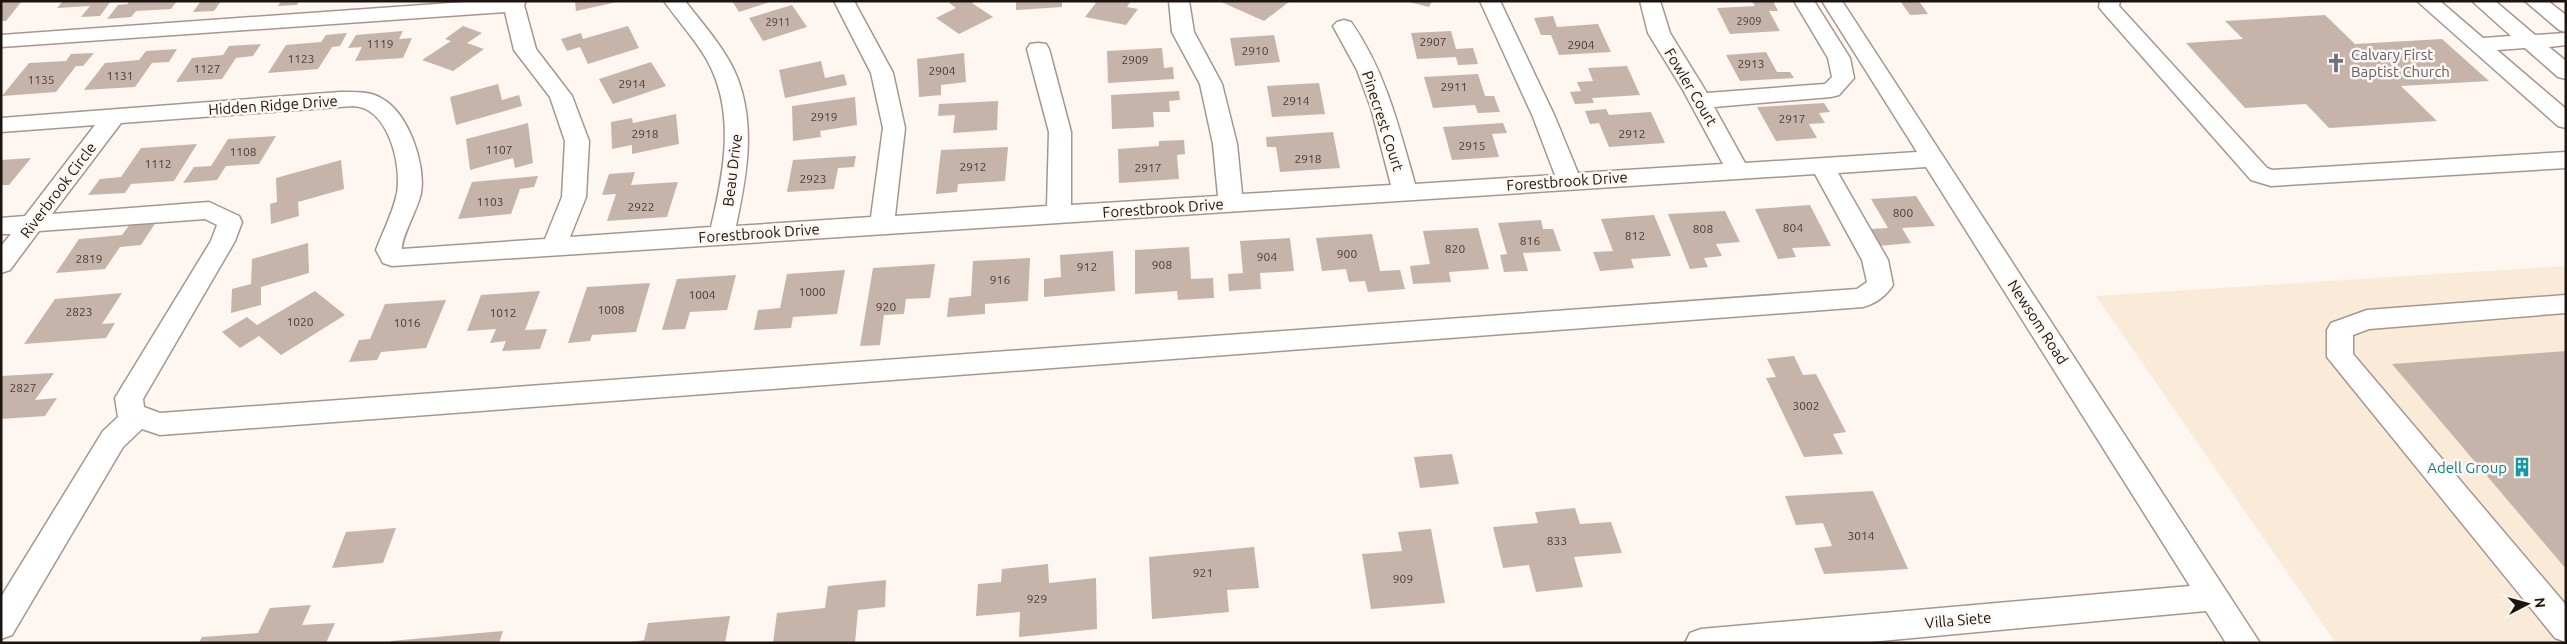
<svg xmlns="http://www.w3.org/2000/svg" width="2567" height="644" viewBox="0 0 2567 644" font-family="Ubuntu,sans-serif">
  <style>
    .industrial { fill: #faebd8 }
    .building { fill: #c6b4aa }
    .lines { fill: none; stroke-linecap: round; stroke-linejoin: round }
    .minor-casing { stroke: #a8968d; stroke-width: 3 }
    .minor { fill: #fff; fill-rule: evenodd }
    .labels { text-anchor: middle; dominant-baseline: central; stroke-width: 5; stroke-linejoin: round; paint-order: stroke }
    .far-number-label { font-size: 11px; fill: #463c37 }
    .number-label { font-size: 12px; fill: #463c37 }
    .worship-label { font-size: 15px; fill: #5b616d; stroke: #fdf6f1; text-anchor: start }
    .street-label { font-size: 15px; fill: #1b1411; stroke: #fdf6f1 }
    .culture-label { font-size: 15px; fill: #0d838f; stroke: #fdf6f1; text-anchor: end }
  </style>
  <rect width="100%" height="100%" fill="#fdf6f1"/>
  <polygon class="industrial" points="2566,266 2566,643 2336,643 2096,296"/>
  <g class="building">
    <polygon points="1,1 22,1 6,21 1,21"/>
    <polygon points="63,1 111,1 100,16 81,17 90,6 57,8"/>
    <polygon points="130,1 177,1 171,9 136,11 131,17 107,19 118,5 127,4"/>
    <polygon points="201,1 221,1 214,11 193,12"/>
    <polygon points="281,1 299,1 297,5 278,6"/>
    <polygon points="575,1 617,1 617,2 576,11"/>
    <polygon points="732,1 770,1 770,2 739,12"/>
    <polygon points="947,1 975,1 972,3 993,17 959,34 936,18 956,8"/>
    <polygon points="1016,1 1062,1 1062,7 1016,10"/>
    <polygon points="1092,1 1131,1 1127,7 1138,9 1126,25 1085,17 1096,3"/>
    <polygon points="1219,1 1290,1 1264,21"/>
    <polygon points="1405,1 1432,1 1429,7"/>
    <polygon points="1752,1 1773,1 1778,11 1769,11 1780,31 1730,34 1717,8 1755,6"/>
    <polygon points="1900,1 1919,1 1928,14 1910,15"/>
    <polygon points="792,5 807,27 763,41 749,18"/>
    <polygon points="2325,15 2355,44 2442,39 2489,81 2401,86 2437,121 2329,128 2306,104 2245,108 2186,43 2243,39 2225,21"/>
    <polygon points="1553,16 1557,27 1598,24 1611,52 1559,55 1551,35 1541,35 1534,18"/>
    <polygon points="463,26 482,33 467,43 484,49 453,71 422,60 451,41 445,39"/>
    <polygon points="628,26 639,48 588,64 580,47 567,51 561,39 581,33 583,39"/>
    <polygon points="403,31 399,39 412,38 403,58 355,61 362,47 348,48 356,35"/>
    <polygon points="1451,31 1456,49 1473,48 1478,64 1458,65 1456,57 1417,59 1411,33"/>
    <polygon points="347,33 340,46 332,47 318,69 268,73 286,45 321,42 326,35"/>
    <polygon points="1274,35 1280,62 1235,66 1230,38"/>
    <polygon points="261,44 253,56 236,58 222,79 176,82 192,58 223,55 229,46"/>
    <polygon points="1162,48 1164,68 1173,67 1174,79 1108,83 1107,51"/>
    <polygon points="177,49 169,62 152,63 135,87 84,90 105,63 139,60 146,51"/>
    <polygon points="1766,52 1777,72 1790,72 1794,78 1740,81 1726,55"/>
    <polygon points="94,53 83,66 76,66 56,92 2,96 29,63 66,61 71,54"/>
    <polygon points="964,53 966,82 941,85 941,95 919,97 917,59"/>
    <polygon points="821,61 825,78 844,74 847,85 785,98 779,70"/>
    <polygon points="651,62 666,86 613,104 599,79"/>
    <polygon points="1627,66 1640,95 1592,98 1594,103 1575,104 1570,92 1581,91 1577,82 1593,81 1588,68"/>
    <polygon points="1478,74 1485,96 1494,96 1500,112 1478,113 1475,105 1433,108 1424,77"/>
    <polygon points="1319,83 1325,114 1272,117 1267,86"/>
    <polygon points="498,84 502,100 519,95 522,106 456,125 450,97"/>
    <polygon points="1179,91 1180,100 1169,101 1170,112 1153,112 1154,127 1112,129 1111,95"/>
    <polygon points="855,97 857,125 820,131 821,137 793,141 792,106"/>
    <polygon points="998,101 997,130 953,133 955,115 938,116 939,104"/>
    <polygon points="1824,103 1830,112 1819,113 1825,123 1809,124 1817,138 1776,141 1757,107"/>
    <polygon points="1606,109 1609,115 1651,112 1665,143 1609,147 1599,123 1590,124 1585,111"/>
    <polygon points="676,114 679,144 632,154 632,145 612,149 611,122 632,118 633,123"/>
    <polygon points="528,123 533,163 515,168 513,158 470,170 466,139"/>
    <polygon points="1503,123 1507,133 1492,134 1499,157 1452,160 1443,127"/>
    <polygon points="1333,132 1340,168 1280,172 1276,147 1267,147 1266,137"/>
    <polygon points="276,136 259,164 226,166 217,180 183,183 194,167 211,166 228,139"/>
    <polygon points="1184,140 1185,154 1177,155 1179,179 1119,183 1118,149 1159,146 1159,141"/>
    <polygon points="197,144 174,181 131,184 125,193 88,195 100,179 121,177 141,148"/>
    <polygon points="1008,147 1005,181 958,184 957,192 936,194 941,150"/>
    <polygon points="856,156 854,167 838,168 834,189 787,192 793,160"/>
    <polygon points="31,158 9,185 1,185 1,160"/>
    <polygon points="341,160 344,189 298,202 299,216 271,224 270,204 277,202 276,178"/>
    <polygon points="635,172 631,185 678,182 667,217 607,221 616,194 602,195 609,174"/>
    <polygon points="538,176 534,187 520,189 511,214 458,219 472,182"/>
    <polygon points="1916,196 1935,226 1902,228 1911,243 1879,246 1870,229 1888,228 1871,199"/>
    <polygon points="1810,205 1831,246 1792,248 1796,257 1778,259 1755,209"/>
    <polygon points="1725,211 1740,242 1716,244 1722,256 1704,258 1708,267 1690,269 1668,214"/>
    <polygon points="1654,215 1671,256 1631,259 1634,268 1600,271 1593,252 1613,251 1601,219"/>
    <polygon points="1541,220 1543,229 1553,229 1561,251 1523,253 1528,271 1504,272 1500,255 1507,254 1498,223"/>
    <polygon points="156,222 141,245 120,247 105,269 56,273 79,239 122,235 130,224"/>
    <polygon points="1478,228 1489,269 1449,272 1451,282 1413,284 1410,266 1430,264 1423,231"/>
    <polygon points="1372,234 1380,271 1400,270 1405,289 1368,292 1365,281 1349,282 1346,269 1322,271 1316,238"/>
    <polygon points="1290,238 1294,271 1260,273 1261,289 1229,291 1228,274 1243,273 1240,241"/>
    <polygon points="308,243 309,273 261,287 261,305 231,313 232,289 251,284 252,259"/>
    <polygon points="1189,247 1191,279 1213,278 1214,298 1178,300 1177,291 1135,294 1135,250"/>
    <polygon points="1113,251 1115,291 1044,297 1044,279 1061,277 1060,255"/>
    <polygon points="1030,258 1028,301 985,304 985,314 947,317 949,298 971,296 973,261"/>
    <polygon points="935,264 930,298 906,299 904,314 884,315 880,345 860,346 873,268"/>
    <polygon points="845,270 837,314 793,317 791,328 754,330 758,310 780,308 787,274"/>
    <polygon points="736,275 727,310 690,312 685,329 662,330 677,279"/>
    <polygon points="650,283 636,332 592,335 590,341 568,343 587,287"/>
    <polygon points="315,291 345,315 281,355 259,336 240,348 222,332 247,317 257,325"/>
    <polygon points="540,291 525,330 547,329 540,349 502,351 506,341 490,343 496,329 467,331 481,295"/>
    <polygon points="122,293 102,324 115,323 106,338 24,344 55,299"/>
    <polygon points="446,300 426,348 381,352 377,360 349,362 359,340 370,339 385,304"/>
    <polygon points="2566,351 2566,569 2392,364"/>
    <polygon points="1794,356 1803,375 1816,374 1846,432 1833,434 1843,454 1804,457 1766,378 1776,377 1767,359"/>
    <polygon points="54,373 35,400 57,398 45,416 1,419 1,376"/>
    <polygon points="1452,454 1459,484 1420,488 1414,457"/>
    <polygon points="1873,491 1908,569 1824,574 1814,548 1832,546 1823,523 1796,525 1785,496"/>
    <polygon points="1575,508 1580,524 1611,522 1622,553 1574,557 1583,587 1536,592 1529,565 1503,568 1493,527 1538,523 1535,512"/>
    <polygon points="396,528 383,563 332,568 346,532"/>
    <polygon points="1431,529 1445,603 1371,609 1362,554 1402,551 1398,532"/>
    <polygon points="1254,547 1259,588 1227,590 1229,612 1152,619 1149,557"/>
    <polygon points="1048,564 1049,583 1096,578 1097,629 1019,637 1020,612 976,616 978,584 1001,582 1002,569"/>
    <polygon points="886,580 885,607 858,610 855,643 773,643 777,613 825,608 828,586"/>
    <polygon points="311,605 302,625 335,623 326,643 199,643 202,637 258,633 270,608"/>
    <polygon points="730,616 725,643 625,643 644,640 648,623"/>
    <polygon points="503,631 499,643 391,643 391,641"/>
  </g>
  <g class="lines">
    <defs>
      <g id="minor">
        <path d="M479,1h47l-2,4 12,44 36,47 17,45 -3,56 -16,40 141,-10c13,-55 25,-115 -4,-167 -12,-21 -29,-39 -43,-59h21c17,22 37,44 49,69 23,50 13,104 2,156l135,-9 12,-89 -12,-55 -37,-72h20l39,72 12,55 -10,88 152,-10 2,-74 -22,-83 3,-5 8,-1 8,1 3,5 22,83v73l147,-9 -5,-52 -13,-60 -28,-52 -3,-31h20l5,31 28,52 15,60 5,50 149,-9 -20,-77 -14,-38 -24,-44 4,-4 7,-2 7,2c34,48 48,105 64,162l140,-9 -22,-58 -53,-116h20l55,116 23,56 145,-9 -40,-74 -35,-57 -8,-32h20l10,32 37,60 118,-9 7,-7 -4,-19 -34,-57h20l36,57 4,20 -15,17 -8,2 -117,10 31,56 172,-11 -95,-151h20l418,642h-34l-20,-32 -347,32h-174l5,-10 11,-4 489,-43 -264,-419 -88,6 50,87 5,25c-7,11 -18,19 -30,22l-1703,128 -18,-6 -19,18 -111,188 -11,4v-42l102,-166 15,-14 -3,-19 96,-157 6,-16 -12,-6 -166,12 -29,39 -9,3v-27l10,-12h-10v-16l24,-2 70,-91 -94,7v-14l339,-26c13,0 29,-1 41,6 27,14 45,66 40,95 -3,16 -20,44 -19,56l143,-10 17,-42 3,-56 -15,-44 -36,-47 -9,-38 -504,35v-12zM353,106c35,1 49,58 44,87 -4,20 -14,38 -21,57l7,13 9,3 1423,-92 47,86 5,22 -10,7 -1697,124 -16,-6 -1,-8 92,-158 7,-19 -3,-6 -30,-14 -157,12 69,-91z"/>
        <polygon points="2100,1 2120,1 2119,6 2267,168 2272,170 2566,152 2566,168 2271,186 2251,180 2102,11 2099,7"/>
        <polygon points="2417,1 2440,1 2483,38 2511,36 2472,1 2495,1 2535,35 2566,33 2566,45 2549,47 2566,61 2566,79 2558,77 2525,48 2497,50 2566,109 2566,128 2558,126"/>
        <polygon points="2525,1 2548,1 2566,15 2566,32 2559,30"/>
        <polygon points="2566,295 2566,313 2369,329 2353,335 2353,354 2566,605 2566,642 2555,638 2327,357 2327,330 2331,323 2367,310"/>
      </g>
    </defs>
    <use href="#minor" class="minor-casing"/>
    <use href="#minor" class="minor"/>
  </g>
  <defs>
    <symbol id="church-bare" viewBox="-9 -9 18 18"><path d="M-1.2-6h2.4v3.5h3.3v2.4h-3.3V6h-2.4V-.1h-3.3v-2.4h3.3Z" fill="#6b7280" stroke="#fdf6f1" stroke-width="2.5" paint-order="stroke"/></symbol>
    <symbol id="building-bare" viewBox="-9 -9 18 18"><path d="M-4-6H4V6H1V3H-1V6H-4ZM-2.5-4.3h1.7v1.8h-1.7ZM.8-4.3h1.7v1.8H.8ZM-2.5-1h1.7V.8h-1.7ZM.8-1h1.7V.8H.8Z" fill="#0f9aa8" stroke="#fdf6f1" stroke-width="2.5" paint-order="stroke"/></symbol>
  </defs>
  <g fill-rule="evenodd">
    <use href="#church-bare" x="2322" y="49" width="28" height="28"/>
    <use href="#building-bare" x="2508" y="453" width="28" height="28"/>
  </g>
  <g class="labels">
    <g class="far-number-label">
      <text x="1749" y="21">2909</text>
      <text x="778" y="22">2911</text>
    </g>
    <g class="number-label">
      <text x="1433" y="41">2907</text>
      <text x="380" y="43">1119</text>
      <text x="1581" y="44">2904</text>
      <text x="1255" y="50">2910</text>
      <text x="301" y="58">1123</text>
      <text x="1135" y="59">2909</text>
      <text x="1751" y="63">2913</text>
      <text x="207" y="68">1127</text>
      <text x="942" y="70">2904</text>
      <text x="120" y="75">1131</text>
      <text x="41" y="79">1135</text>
      <text x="632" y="83">2914</text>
      <text x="1454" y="86">2911</text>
      <text x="1296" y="100">2914</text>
      <text x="824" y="116">2919</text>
      <text x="1792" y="118">2917</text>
      <text x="645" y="133">2918</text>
      <text x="1632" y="133">2912</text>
      <text x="1472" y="145">2915</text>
      <text x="499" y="149">1107</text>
      <text x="243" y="151">1108</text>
      <text x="1308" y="158">2918</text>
      <text x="158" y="163">1112</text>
      <text x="973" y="166">2912</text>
      <text x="1148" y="167">2917</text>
      <text x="813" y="178">2923</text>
      <text x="490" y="201">1103</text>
      <text x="641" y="206">2922</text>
      <text x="1903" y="212">800</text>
      <text x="1793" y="227">804</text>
      <text x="1703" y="228">808</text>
      <text x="1635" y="235">812</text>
      <text x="1530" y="240">816</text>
      <text x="1455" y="248">820</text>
      <text x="1347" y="253">900</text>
      <text x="1267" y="256">904</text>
      <text x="89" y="258">2819</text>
      <text x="1162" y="264">908</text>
      <text x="1087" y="266">912</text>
      <text x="1000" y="279">916</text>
      <text x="812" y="291">1000</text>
      <text x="702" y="294">1004</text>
      <text x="886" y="306">920</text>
      <text x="611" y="309">1008</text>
      <text x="79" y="311">2823</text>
      <text x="503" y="312">1012</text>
      <text x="300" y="321">1020</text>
      <text x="407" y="322">1016</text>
      <text x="23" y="387">2827</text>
      <text x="1806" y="405">3002</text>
      <text x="1861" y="535">3014</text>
      <text x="1557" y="540">833</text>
      <text x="1203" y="572">921</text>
      <text x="1403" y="578">909</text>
      <text x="1037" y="598">929</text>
    </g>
    <g class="worship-label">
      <text x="2351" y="54">Calvary First<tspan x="2351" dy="17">Baptist Church</tspan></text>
    </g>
    <g class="street-label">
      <text transform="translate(1691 87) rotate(59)">Fowler Court</text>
      <text transform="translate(273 105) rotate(-4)">Hidden Ridge Drive</text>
      <text transform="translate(1383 121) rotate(72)">Pinecrest Court</text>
      <text transform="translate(732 170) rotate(-83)">Beau Drive</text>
      <text transform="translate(1567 181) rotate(-4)">Forestbrook Drive</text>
      <text transform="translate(58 190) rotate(-53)">Riverbrook Circle</text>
      <text transform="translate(1163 208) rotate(-4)">Forestbrook Drive</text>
      <text transform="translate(759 233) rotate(-4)">Forestbrook Drive</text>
      <text transform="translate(2038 322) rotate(57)">Newsom Road</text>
      <text transform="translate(1958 620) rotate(-5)">Villa Siete</text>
    </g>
    <g class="culture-label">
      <text x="2507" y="467">Adell Group</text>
    </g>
  </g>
  <rect width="2567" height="644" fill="none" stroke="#1b1411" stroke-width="5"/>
  <g transform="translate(2527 604) rotate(84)" stroke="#fdf6f1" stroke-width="4" paint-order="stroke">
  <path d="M0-4L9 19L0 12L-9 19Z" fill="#1b1411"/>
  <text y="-8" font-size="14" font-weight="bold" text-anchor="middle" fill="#1b1411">N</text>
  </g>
</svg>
